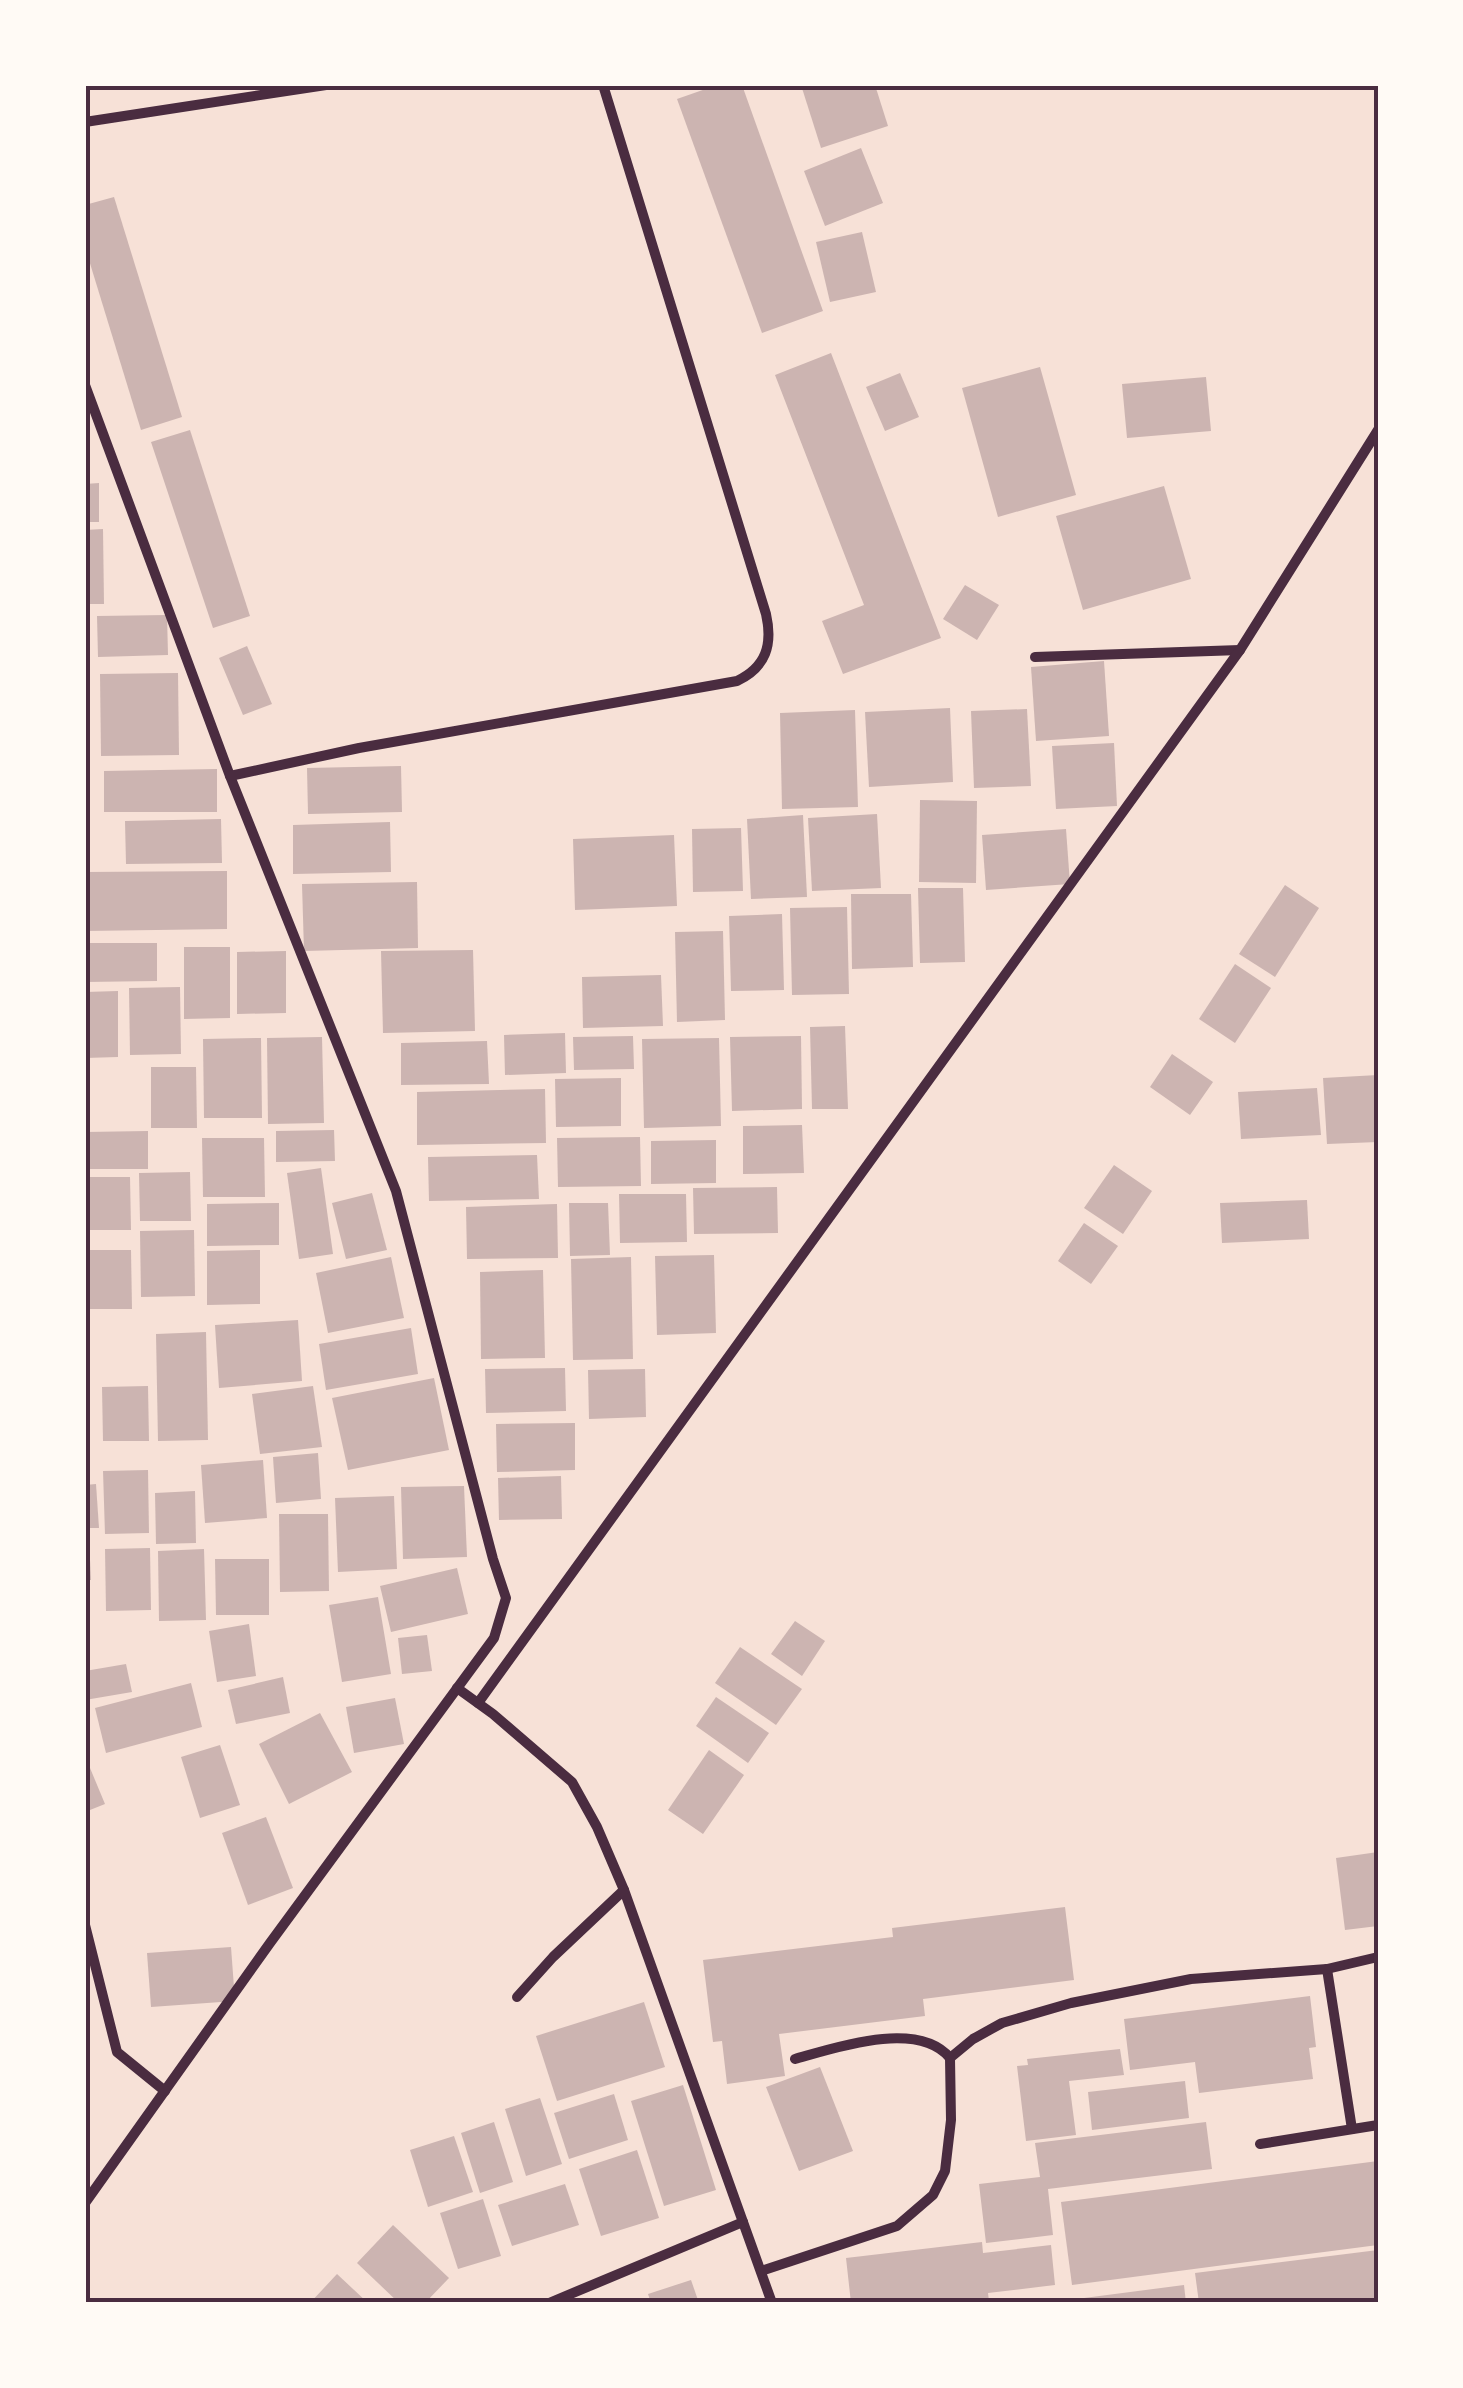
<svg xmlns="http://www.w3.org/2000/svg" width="1463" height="2388" viewBox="0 0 1463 2388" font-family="'PT Sans Narrow',sans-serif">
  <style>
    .building { fill: #ccb4b1 }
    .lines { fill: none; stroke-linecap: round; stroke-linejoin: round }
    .minor { stroke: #4a2c40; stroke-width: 10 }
    .neatline { fill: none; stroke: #4a2c40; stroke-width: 4 }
  </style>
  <rect width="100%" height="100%" fill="#f7e1d7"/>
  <g class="building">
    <polygon points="717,85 742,85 823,311 762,333 677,99"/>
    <polygon points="801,85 875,85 888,126 821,148"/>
    <polygon points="861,148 883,203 825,226 804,171"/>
    <polygon points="114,197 182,417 141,430 85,247 85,205"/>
    <polygon points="862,232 876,292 830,302 816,242"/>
    <polygon points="831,353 941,638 843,674 822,621 864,605 775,375"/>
    <polygon points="1040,367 1076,495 998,517 962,388"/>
    <polygon points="900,373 919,417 885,431 866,387"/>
    <polygon points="1206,377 1211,431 1127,438 1122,384"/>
    <polygon points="190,430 250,616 213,628 151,442"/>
    <polygon points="99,483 99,522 85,522 85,484"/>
    <polygon points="1164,486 1191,579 1083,610 1056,516"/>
    <polygon points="103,529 104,604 85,604 85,530"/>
    <polygon points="965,585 999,605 977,640 943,619"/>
    <polygon points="167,615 168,655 98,657 97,616"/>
    <rect x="85" y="626" width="4" height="64"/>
    <polygon points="247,646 272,704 243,715 219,658"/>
    <polygon points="1104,661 1109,736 1036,741 1031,667"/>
    <polygon points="178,673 179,755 101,756 100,674"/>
    <polygon points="950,708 953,782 869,787 865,712"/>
    <polygon points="1027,709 1031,786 974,788 971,711"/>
    <polygon points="855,710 858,807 782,809 780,713"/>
    <polygon points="1114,743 1117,806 1056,809 1052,746"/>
    <polygon points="401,766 402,812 308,814 307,768"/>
    <polygon points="217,769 217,812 104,812 104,771"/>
    <polygon points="85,780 89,780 90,848 85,849"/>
    <polygon points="920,800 977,801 976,883 919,882"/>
    <polygon points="877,814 881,888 812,891 808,818"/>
    <polygon points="803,815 807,897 751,899 747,819"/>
    <polygon points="221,819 222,863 126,864 125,821"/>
    <polygon points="390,822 391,872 293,874 293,825"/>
    <polygon points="741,828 743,891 693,892 692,829"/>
    <polygon points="1066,829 1070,884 986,890 982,835"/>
    <polygon points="674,835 677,906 575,910 573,839"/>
    <polygon points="227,871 227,929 85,931 85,872"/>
    <polygon points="417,882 418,948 304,951 302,884"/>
    <polygon points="1285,885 1319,908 1275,977 1239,954"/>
    <polygon points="918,888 963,888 965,962 920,963"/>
    <polygon points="851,894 911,894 913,967 852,969"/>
    <polygon points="847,907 849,994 792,995 790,908"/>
    <polygon points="782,914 784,990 731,991 729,916"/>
    <polygon points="723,931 725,1020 677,1022 675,932"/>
    <polygon points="85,943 157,943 157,981 85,982"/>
    <polygon points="184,947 230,947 230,1018 184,1019"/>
    <polygon points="473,950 475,1031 383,1033 381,951"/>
    <polygon points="286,951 286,1013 237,1014 237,952"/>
    <polygon points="1235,964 1271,988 1235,1043 1199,1019"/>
    <polygon points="661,975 663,1026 583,1028 582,977"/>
    <polygon points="180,987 181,1054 130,1055 129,988"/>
    <polygon points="118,991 118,1057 85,1058 85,992"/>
    <polygon points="845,1026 848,1109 812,1109 810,1027"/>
    <polygon points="565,1033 566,1073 505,1075 504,1035"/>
    <polygon points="633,1036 634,1069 574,1070 573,1037"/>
    <polygon points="801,1036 802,1109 732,1111 730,1037"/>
    <polygon points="322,1037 324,1123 268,1124 267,1038"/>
    <polygon points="261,1038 262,1118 204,1118 203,1039"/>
    <polygon points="719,1038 721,1126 644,1128 642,1039"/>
    <polygon points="487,1041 489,1084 401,1085 401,1043"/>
    <polygon points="1172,1054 1213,1082 1190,1115 1150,1087"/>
    <polygon points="151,1067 196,1067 197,1128 151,1128"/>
    <polygon points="1378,1075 1378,1142 1327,1144 1323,1078"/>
    <polygon points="621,1078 621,1126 556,1127 555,1079"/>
    <polygon points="1317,1088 1321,1135 1241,1139 1238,1092"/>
    <polygon points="545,1089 546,1143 417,1145 417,1092"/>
    <polygon points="802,1125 804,1173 743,1174 743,1126"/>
    <polygon points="334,1130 335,1161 276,1162 276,1131"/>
    <polygon points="148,1131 148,1169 85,1169 85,1132"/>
    <polygon points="640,1137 641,1186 558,1187 557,1138"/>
    <polygon points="202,1138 264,1138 265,1197 203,1197"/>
    <polygon points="716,1140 716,1183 651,1184 651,1141"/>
    <polygon points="537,1155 539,1199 429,1201 428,1157"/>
    <polygon points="1114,1165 1152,1191 1123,1234 1084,1208"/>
    <polygon points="321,1168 333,1254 299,1259 287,1173"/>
    <polygon points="190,1172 191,1221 140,1221 139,1173"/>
    <polygon points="85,1177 130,1177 131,1230 85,1230"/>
    <polygon points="777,1187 778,1233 694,1234 693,1188"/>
    <polygon points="372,1193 387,1250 346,1259 332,1203"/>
    <polygon points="619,1194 686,1194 687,1242 620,1243"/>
    <polygon points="1307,1200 1309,1239 1222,1243 1220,1203"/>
    <polygon points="279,1203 279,1245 207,1246 207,1204"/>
    <polygon points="569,1203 608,1203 610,1255 570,1256"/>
    <polygon points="557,1204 558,1258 467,1259 466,1207"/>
    <polygon points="1084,1223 1118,1246 1091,1284 1058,1261"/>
    <polygon points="194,1230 195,1296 141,1297 140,1231"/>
    <polygon points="86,1250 131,1250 132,1309 86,1309"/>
    <polygon points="260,1250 260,1304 207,1305 207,1251"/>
    <polygon points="714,1255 716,1333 657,1335 655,1256"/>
    <polygon points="391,1257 404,1318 328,1333 316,1273"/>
    <polygon points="631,1257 633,1359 573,1360 571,1259"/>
    <polygon points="543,1270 545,1358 481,1359 480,1272"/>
    <polygon points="298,1320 302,1381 219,1388 215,1325"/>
    <polygon points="411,1328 418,1374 326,1390 319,1344"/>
    <polygon points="206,1332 208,1440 158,1441 156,1334"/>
    <polygon points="565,1368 566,1411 486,1413 485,1369"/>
    <polygon points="645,1369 646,1417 589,1419 588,1370"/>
    <polygon points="434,1378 449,1450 348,1470 332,1398"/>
    <polygon points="148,1386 149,1441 103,1441 102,1387"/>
    <polygon points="313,1386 322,1447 260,1454 252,1394"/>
    <polygon points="575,1423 575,1470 497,1472 496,1424"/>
    <polygon points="318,1453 321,1499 276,1503 273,1457"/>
    <polygon points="263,1460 267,1518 205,1523 201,1465"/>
    <polygon points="148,1470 149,1533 105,1534 103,1471"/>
    <polygon points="561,1476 562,1519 499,1520 498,1478"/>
    <polygon points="96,1484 99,1528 85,1528 85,1485"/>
    <polygon points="464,1486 467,1557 403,1559 401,1487"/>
    <polygon points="195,1491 196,1543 156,1544 155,1493"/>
    <polygon points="394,1496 397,1569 338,1572 335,1498"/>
    <polygon points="279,1514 328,1514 329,1591 280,1592"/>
    <polygon points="89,1539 91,1580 85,1580 85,1540"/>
    <polygon points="150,1548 151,1610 106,1611 105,1549"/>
    <polygon points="204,1549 206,1620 159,1621 158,1551"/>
    <polygon points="215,1559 269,1559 269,1615 216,1615"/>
    <polygon points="457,1568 468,1614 391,1632 380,1586"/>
    <polygon points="378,1597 391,1674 342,1682 329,1605"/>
    <polygon points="795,1621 825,1641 802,1676 771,1654"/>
    <polygon points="249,1624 256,1676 217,1682 209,1631"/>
    <polygon points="427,1635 432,1671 402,1674 398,1638"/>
    <polygon points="740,1647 802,1689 776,1725 715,1683"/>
    <polygon points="126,1664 132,1692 85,1700 85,1671"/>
    <polygon points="283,1677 290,1713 236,1724 228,1690"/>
    <polygon points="191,1683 202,1727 106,1753 95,1708"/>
    <polygon points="716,1697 769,1733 748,1763 696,1726"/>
    <polygon points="395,1698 404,1744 354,1753 346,1707"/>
    <polygon points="320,1713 352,1772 289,1804 259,1744"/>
    <polygon points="220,1745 240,1805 200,1818 181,1757"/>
    <polygon points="709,1750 744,1775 703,1834 668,1810"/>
    <polygon points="85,1756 105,1804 85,1812"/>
    <polygon points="266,1817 293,1888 248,1905 222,1833"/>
    <polygon points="1378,1852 1378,1926 1345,1930 1336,1858"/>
    <polygon points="1065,1907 1074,1980 923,1999 925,2016 779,2034 785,2076 727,2084 722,2041 713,2042 703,1960 893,1937 892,1928"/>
    <polygon points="231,1947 235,2001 151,2007 147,1953"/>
    <polygon points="1310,1996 1316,2047 1309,2048 1313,2079 1199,2093 1195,2062 1130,2070 1124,2019"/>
    <polygon points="644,2002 665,2067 557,2101 536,2036"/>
    <polygon points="1120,2049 1124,2075 1069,2081 1076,2135 1026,2141 1017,2066 1028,2065 1027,2059"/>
    <polygon points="820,2067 853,2151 799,2171 766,2087"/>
    <polygon points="1185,2081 1189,2118 1092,2130 1088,2092"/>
    <polygon points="683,2085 716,2190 664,2206 631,2101"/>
    <polygon points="614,2094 628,2140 569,2159 554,2113"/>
    <polygon points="540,2098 562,2164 526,2176 505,2109"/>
    <polygon points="494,2122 513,2182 480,2193 461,2133"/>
    <polygon points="1206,2122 1212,2169 1048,2189 1053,2235 986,2243 979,2184 1040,2177 1035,2143"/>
    <polygon points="454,2136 473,2192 428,2207 410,2150"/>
    <polygon points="637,2150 659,2218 601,2236 579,2169"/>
    <polygon points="1378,2161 1378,2245 1072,2285 1061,2202"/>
    <polygon points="565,2184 579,2225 512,2246 498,2205"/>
    <polygon points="483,2199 501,2256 458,2269 440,2213"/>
    <polygon points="393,2225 449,2278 425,2303 399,2303 357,2263"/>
    <polygon points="982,2242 983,2253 1051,2245 1055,2285 988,2293 989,2301 970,2303 851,2303 846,2258"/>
    <polygon points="1378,2250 1378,2303 1199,2303 1195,2273"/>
    <polygon points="337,2274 368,2303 310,2303"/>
    <polygon points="691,2280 699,2303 651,2303 648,2294"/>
    <polygon points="1184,2285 1186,2303 1061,2303 1061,2301"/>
  </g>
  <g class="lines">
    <g class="minor">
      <polyline points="85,122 326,85"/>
      <polyline points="85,385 230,776 396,1191 493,1559 506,1598 494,1638 270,1943 85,2203"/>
      <polyline points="1035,657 1240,650"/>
      <path d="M230,776l129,-28 378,-67c29,-14 36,-36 29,-67l-163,-529"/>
      <polyline points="457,1688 493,1714 572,1782 597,1827 624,1890 772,2303"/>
      <polyline points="478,1703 1240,650 1378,430"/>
      <polyline points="85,1925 117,2052 165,2091"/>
      <polyline points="1327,1969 1352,2129"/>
      <polyline points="517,1997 553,1957 624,1890"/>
      <path d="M795,2059c39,-11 123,-40 155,-1"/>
      <polyline points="1260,2144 1378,2125"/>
      <polyline points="761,2271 897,2226 933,2195 945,2171 951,2120 950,2058 973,2039 1002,2023 1071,2003 1191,1979 1327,1969 1378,1957"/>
      <polyline points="549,2303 743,2222"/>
    </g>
  </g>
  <rect width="1463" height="2388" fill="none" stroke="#fffaf5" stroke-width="175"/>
  <rect x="88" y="88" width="1288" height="2212" class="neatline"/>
</svg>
